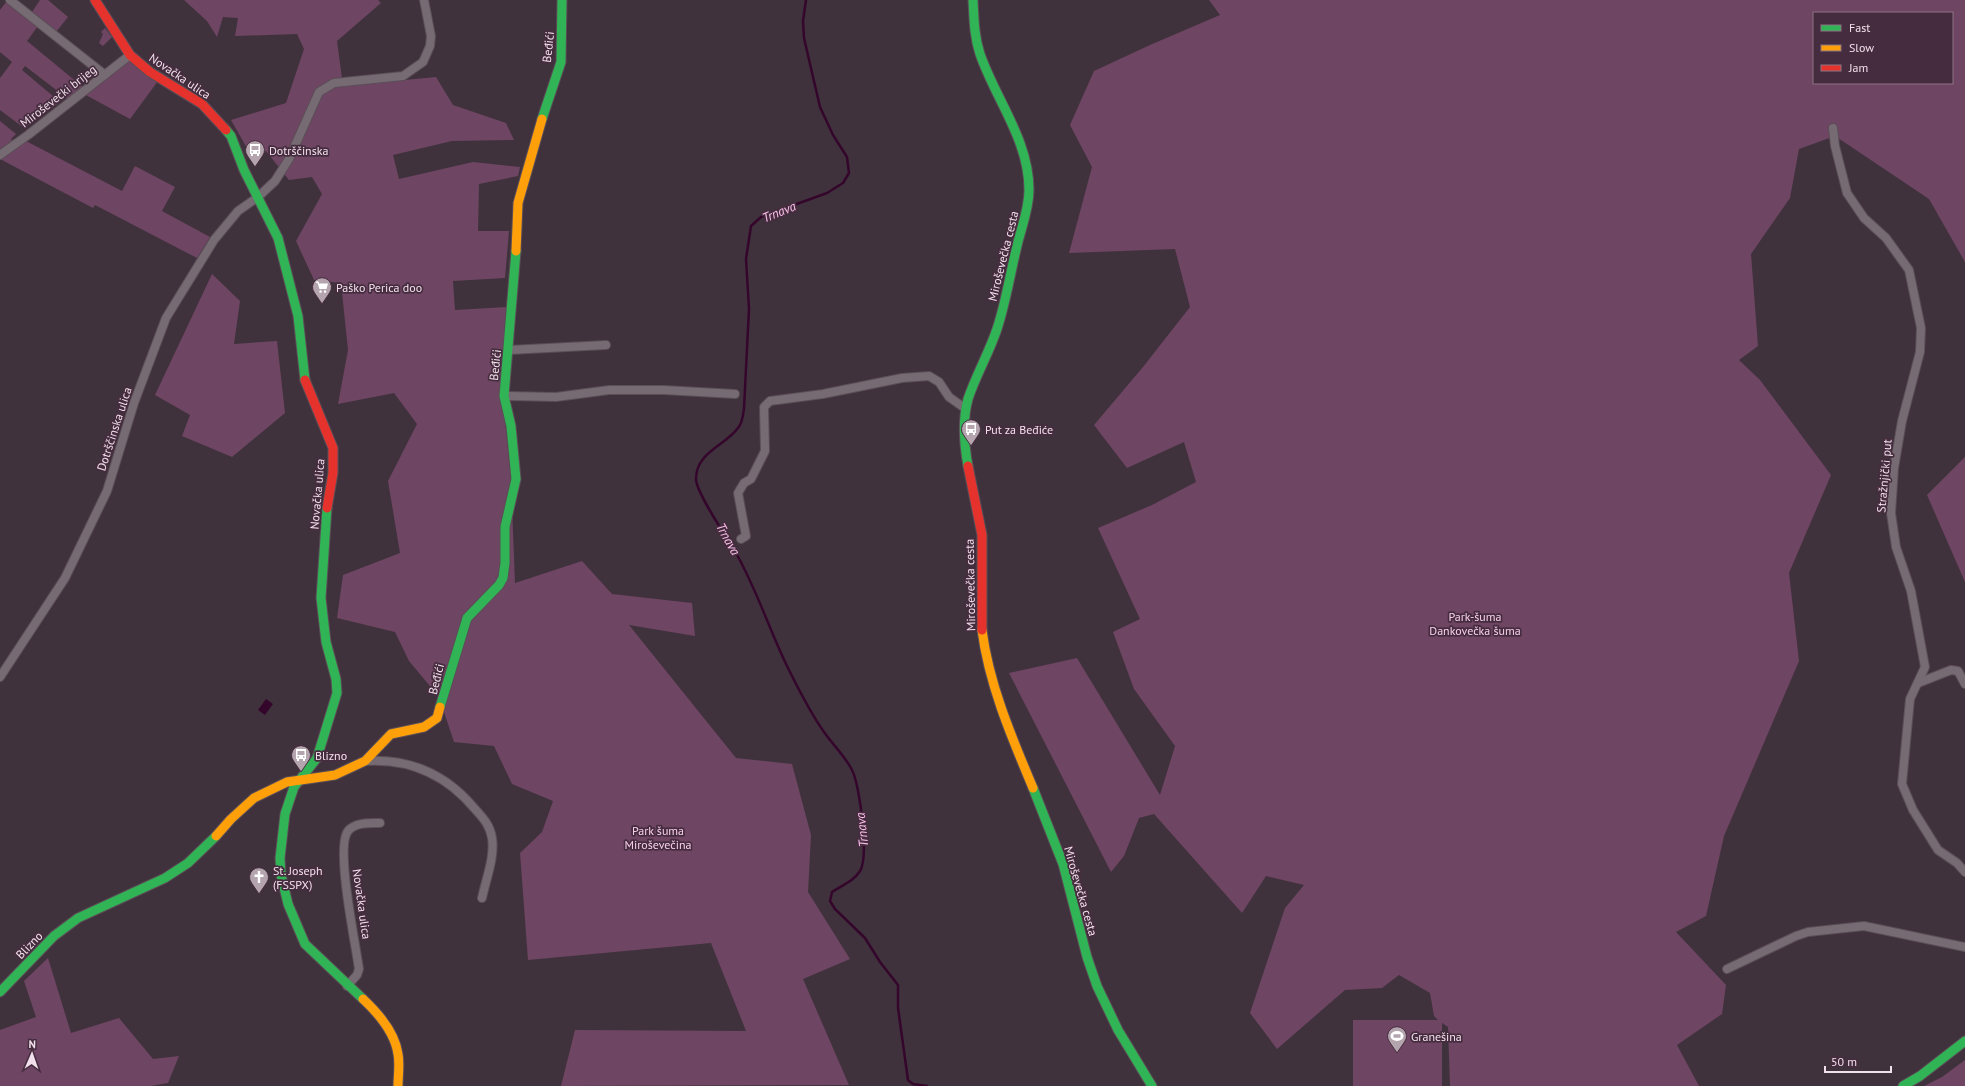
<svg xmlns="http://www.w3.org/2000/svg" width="1965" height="1086" viewBox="0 0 1965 1086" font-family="'PT Sans',sans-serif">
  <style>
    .green { fill: #6e4563; fill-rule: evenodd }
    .water { fill: #34062c }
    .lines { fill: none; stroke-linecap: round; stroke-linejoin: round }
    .stream { stroke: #34062c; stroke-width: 2.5 }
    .street-casing { stroke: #5b4e57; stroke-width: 10 }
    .fast-casing { stroke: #5b4e57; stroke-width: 11 }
    .slow-casing { stroke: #5b4e57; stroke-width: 11 }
    .jam-casing { stroke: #5b4e57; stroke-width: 11 }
    .street { stroke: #766b72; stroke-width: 8 }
    .fast { stroke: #30b455; stroke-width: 9 }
    .slow { stroke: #ff9f0a; stroke-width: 9 }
    .jam { stroke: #e5322d; stroke-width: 9 }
    .labels { text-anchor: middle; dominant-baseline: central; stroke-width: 3.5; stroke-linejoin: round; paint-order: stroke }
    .street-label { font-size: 12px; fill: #f2e1ec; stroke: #462c3f }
    .poi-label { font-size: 12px; fill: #f2e1ec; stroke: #462c3f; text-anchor: start }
    .park-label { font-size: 12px; fill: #f9d0ec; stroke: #462c3f }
    .water-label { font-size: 13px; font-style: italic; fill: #fcc1eb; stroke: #462c3f }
  </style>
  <rect width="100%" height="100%" fill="#40323c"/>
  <g class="green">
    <polygon points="40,0 48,0 68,17 56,32 32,12"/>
    <polygon points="184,0 378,0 381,3 337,41 343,86 436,77 453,105 506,123 514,140 452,141 393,155 399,179 473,162 520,167 518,176 479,184 478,231 509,231 505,278 453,281 455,310 507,307 503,399 511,480 515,583 582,561 612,594 692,603 695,636 629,625 736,758 792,764 811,835 808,892 850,959 803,979 849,1085 561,1086 575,1030 746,1031 711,943 528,960 520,853 542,832 553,801 512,784 494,746 454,742 439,697 409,661 395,632 337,618 343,575 400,553 388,481 417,424 394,393 338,404 348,350 341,283 314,280 296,241 322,194 312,177 289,180 266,151 252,157 231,120 286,103 304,49 297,34 235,36 238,18 223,17 217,37 207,21"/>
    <path d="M1209,0h756v262l-36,-63 -94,-63 -36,13 -9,49 -39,56 7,92 -19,14 21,20 71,95 -42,98 10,88 -75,175 -18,80 -30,16 50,53 -4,29 -45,31 22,41h-249l-2,-59 -6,-4v63h-89v-66h85l-4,-4 -4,-23 -31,-18 -17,13 -37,2 -68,59 -27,-36 35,-105 19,-23 -38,-9 -24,37 -88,-99 -15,4 -15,38 -13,16 -102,-199 68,-15 83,137 15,-49 -41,-57 -21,-57 27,-13 -42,-91 54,-23 44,-23 -12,-40 -57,26 -33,-43 49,-58 47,-60 -15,-58 -106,4 23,-86 -22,-42 24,-54 56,-26 70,-30zM1814,13h138v70h-138z"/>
    <polygon points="7,1 38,26 27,41 84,88 68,99 25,66 22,70 60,102 24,128 0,110 0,78 12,62 0,52 0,10"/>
    <polygon points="105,28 112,37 103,46 99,43 103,34 101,32"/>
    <polygon points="128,61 135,63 158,81 130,119 84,94"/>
    <polygon points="0,121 16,134 11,139 13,142 0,151"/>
    <polygon points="26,141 122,191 135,166 175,187 162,211 210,237 197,258 95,205 93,208 0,159"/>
    <polygon points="212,274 240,301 234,344 277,341 285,413 232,457 182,436 190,415 155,395"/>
    <polygon points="1965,451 1965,582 1927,495 1965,457"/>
    <polygon points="48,958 71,1033 119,1018 153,1059 179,1056 168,1083 151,1086 0,1086 0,1030 36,1017 24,981"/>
    <polygon points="1965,1060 1965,1086 1924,1086 1942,1077"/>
  </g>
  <polygon class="water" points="266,699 273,704 265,715 258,710"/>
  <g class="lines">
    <path class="stream" d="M806,0l-3,21 1,17 16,69 13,28 14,22 2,16 -6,10 -16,10 -66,24 -10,9 -5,33 3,50 -5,99c-1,7 -1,14 -6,20 -13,18 -42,24 -42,51 0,14 32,60 40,74 21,37 33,76 51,113 11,22 22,45 37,66 9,13 21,24 28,38 8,15 17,87 8,101 -7,11 -18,14 -28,21l-2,9 5,8 30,29 15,24 18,23v23l10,72 5,4 14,2"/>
    <defs>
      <g id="street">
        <polyline points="10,0 105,75"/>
        <polyline points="1833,128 1835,146 1847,193 1864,218 1886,238 1909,270 1921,328 1920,352 1902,421 1894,468 1891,513 1896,547 1911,591 1925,667 1910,699 1902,784 1913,810 1938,850 1957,863 1965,872"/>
        <polyline points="0,155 28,135 130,55"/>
        <polyline points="509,350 606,345"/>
        <polyline points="504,396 556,397 609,390 664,390 735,394"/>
        <polyline points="741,539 746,536 738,493 744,483 751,479 765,451 764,407 770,401 823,394 902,378 929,376 939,382 949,397 966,409"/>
        <polyline points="0,677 65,578 107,491 134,403 166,318 214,240 238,211 258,197 275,181 289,159 319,92 334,83 403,76 423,62 430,46 431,36 424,0"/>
        <polyline points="1918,683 1951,670 1958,671 1965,684"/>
        <path d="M365,761c45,-3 81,13 110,48 8,9 15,16 17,29 3,19 -6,41 -10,60"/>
        <polyline points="1727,969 1796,936 1808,932 1864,926 1965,947"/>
        <path d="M347,986l10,-11 2,-6c-3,-23 -24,-122 -11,-138 7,-9 23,-8 32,-8"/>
      </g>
      <g id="fast">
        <polyline points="542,119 561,62 562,0"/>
        <polyline points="226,130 231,136 244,170 278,238 298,316 305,380"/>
        <path d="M968,466c-4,-22 -6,-45 0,-67 8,-24 21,-46 29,-70 9,-27 13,-55 20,-83 4,-18 12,-36 12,-56 0,-50 -33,-90 -49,-136 -6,-18 -6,-36 -7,-54"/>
        <polyline points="327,508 321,598 326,642 336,679 337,693 317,758 294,787 285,814 280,858 281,875 288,904 305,944 363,999"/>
        <polyline points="440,707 467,618 499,585 503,578 505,563 505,527 516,479 511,426 504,396 516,251"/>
        <polyline points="1033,788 1063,864 1087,957 1097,986 1118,1030 1152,1086"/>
        <polyline points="0,992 54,936 78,918 165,878 188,863 216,836"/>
        <polyline points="1903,1086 1920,1076 1965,1041"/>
      </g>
      <g id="slow">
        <polyline points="516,251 518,203 542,119"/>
        <path d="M982,630c7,55 30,108 51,158"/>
        <polyline points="216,836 231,819 254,798 287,782 335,775 365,761 391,734 424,727 437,718 440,707"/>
        <path d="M363,999c15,14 32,34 35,55 2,10 0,22 0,32"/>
      </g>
      <g id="jam">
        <polyline points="95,0 130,55 150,72 202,104 226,130"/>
        <polyline points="305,380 333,448 333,473 327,508"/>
        <polyline points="968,466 982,535 982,630"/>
      </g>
    </defs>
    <use href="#street" class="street-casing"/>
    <use href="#fast" class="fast-casing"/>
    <use href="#slow" class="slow-casing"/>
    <use href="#jam" class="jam-casing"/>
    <use href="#street" class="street"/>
    <use href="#fast" class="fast"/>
    <use href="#slow" class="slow"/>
    <use href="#jam" class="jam"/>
  </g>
  <defs>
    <symbol id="bus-pin" viewBox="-11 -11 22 30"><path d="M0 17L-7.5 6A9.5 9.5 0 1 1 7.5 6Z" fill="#b4a4ae" stroke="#462c3f"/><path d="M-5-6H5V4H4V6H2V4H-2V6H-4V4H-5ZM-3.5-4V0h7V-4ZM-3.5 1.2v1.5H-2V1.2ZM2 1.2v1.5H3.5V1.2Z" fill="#fff"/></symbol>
    <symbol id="supermarket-pin" viewBox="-11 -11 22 30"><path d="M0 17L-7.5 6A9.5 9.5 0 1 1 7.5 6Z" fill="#b4a4ae" stroke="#462c3f"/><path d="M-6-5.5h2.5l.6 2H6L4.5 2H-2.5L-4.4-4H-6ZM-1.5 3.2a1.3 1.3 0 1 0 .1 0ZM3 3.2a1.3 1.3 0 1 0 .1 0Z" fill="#fff"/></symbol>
    <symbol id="church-pin" viewBox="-11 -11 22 30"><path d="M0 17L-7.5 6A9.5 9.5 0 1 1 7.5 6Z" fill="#b4a4ae" stroke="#462c3f"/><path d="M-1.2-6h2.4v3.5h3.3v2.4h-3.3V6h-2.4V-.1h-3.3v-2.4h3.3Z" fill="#fff"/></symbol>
    <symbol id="stadium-pin" viewBox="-11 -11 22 30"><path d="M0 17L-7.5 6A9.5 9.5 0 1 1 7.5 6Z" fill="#b4a4ae" stroke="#462c3f"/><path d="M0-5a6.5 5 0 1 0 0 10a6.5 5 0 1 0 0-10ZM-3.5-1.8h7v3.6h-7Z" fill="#fff"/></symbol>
  </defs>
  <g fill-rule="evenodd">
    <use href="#bus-pin" x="244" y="139" width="22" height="30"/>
    <use href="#supermarket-pin" x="311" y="276" width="22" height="30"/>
    <use href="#bus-pin" x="960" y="418" width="22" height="30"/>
    <use href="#bus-pin" x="290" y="744" width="22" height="30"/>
    <use href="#church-pin" x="248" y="866" width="22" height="30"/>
    <use href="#stadium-pin" x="1386" y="1025" width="22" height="30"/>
  </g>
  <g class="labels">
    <g class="street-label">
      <text transform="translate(548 47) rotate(-84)">Beđići</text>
      <text transform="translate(180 76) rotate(34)">Novačka ulica</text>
      <text transform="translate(58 96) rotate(-38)">Miroševečki brijeg</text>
      <text transform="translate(1003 256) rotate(-76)">Miroševečka cesta</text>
      <text transform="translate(495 365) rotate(-84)">Beđići</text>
      <text transform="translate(114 429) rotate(-72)">Dotrščinska ulica</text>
      <text transform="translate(1884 476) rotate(-85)">Stražnjički put</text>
      <text transform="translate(317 494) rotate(-85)">Novačka ulica</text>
      <text transform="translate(970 585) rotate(-91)">Miroševečka cesta</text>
      <text transform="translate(436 679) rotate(-76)">Beđići</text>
      <text transform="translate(1081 891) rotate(74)">Miroševečka cesta</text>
      <text transform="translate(362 904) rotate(82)">Novačka ulica</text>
      <text transform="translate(29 945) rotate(-46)">Blizno</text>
    </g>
    <g class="poi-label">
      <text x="269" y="150">Dotrščinska</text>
      <text x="336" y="287">Paško Perica doo</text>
      <text x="985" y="429">Put za Beđiće</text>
      <text x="315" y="755">Blizno</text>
      <text x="273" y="870">St. Joseph<tspan x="273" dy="14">(FSSPX)</tspan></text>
      <text x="1411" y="1036">Granešina</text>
    </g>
    <g class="park-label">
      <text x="1475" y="616">Park-šuma<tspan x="1475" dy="14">Dankovečka šuma</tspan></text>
      <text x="658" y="830">Park šuma<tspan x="658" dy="14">Miroševečina</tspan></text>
    </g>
    <g class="water-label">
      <text transform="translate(779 212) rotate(-22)">Trnava</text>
      <text transform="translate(728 539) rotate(61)">Trnava</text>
      <text transform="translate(862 830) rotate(-96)">Trnava</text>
    </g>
  </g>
  <rect x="1813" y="12" width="140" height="72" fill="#462c3f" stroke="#8b7484"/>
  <rect x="1821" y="25" width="20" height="6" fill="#30b455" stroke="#8b7484"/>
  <text x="1849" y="32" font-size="12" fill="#f2e1ec">Fast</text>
  <rect x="1821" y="45" width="20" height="6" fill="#ff9f0a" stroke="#8b7484"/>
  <text x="1849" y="52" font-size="12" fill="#f2e1ec">Slow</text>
  <rect x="1821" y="65" width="20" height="6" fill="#e5322d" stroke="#8b7484"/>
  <text x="1849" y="72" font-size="12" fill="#f2e1ec">Jam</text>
  <g transform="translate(32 1054) rotate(2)" stroke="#462c3f" stroke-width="3" paint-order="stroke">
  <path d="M0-3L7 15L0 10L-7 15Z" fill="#f2e1ec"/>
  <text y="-6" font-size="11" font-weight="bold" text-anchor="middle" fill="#f2e1ec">N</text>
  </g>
  <path d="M1825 1066v6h66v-6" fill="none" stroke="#f2e1ec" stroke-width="2"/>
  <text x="1831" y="1066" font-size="12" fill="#f2e1ec" stroke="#462c3f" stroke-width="3" paint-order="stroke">50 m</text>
</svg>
